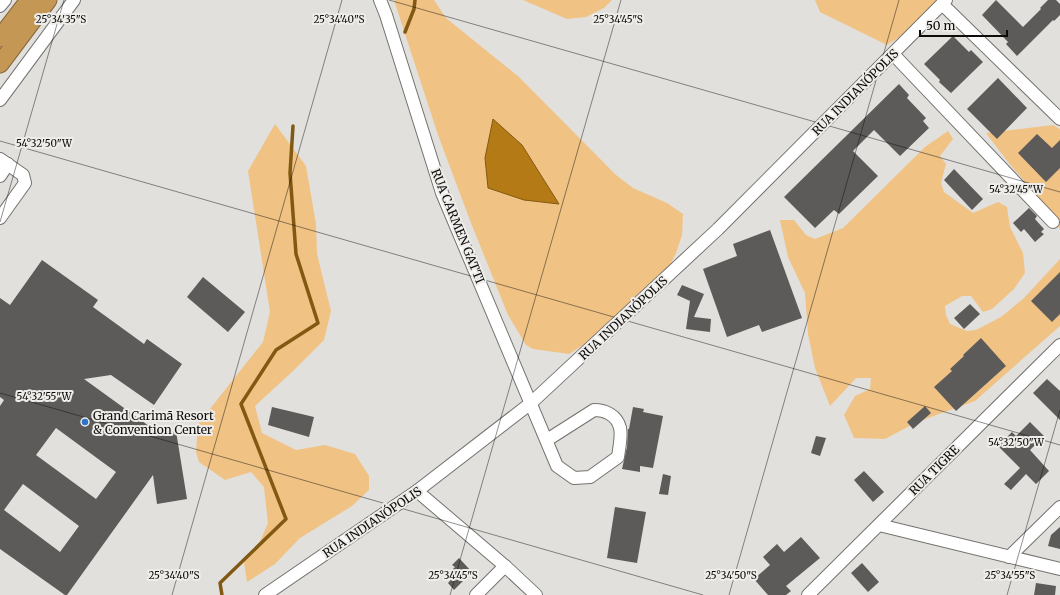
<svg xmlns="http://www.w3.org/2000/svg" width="1060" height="595" viewBox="0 0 1060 595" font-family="Merriweather,serif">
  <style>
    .green { fill: #f0c284 }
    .water { fill: #b47a15; stroke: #825912 }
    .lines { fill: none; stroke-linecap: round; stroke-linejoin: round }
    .stream { stroke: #825912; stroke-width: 3.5 }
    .building { fill: #5d5b59; fill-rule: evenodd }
    .minor-casing { stroke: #74726f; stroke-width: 14 }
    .highway-casing { stroke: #85663b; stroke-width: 19 }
    .minor { stroke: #fff; stroke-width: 12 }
    .highway { stroke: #c59755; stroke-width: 17 }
    .ticks { fill: none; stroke: #0d0c0b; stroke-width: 1; stroke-opacity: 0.45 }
    .poi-dot { fill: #2c74c5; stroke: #efedea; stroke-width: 1.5 }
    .labels { text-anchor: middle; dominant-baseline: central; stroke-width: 4; stroke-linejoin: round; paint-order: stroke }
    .street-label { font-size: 12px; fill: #0d0c0b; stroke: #efedea }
    .poi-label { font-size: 12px; fill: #0d0c0b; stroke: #efedea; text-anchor: start }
    .ticks-label { font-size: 10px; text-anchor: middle; fill: #0d0c0b; stroke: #efedea; stroke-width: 4; stroke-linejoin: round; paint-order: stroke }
  </style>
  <rect width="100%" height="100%" fill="#e2e0dd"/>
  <g class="green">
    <polygon points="394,0 434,0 446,18 519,77 616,175 633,188 667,203 683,214 682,235 676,253 668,269 602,333 569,354 533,349 526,345 508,315 471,223 438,135"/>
    <polygon points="523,0 612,0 604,8 586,17 567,19"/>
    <polygon points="815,0 939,0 906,33 887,45 820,12"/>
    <polygon points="275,124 306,166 316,224 317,254 331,311 324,340 293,371 255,406 262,433 296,450 325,445 355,454 369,476 369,490 352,506 300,538 275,564 247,582 244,562 258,546 268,523 264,487 251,472 225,480 199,462 196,452 198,424 263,342 270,312 248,171"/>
    <polygon points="1053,125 1060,129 1060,229 1044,204 1008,162 986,133"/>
    <polygon points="948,131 953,139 940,156 946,164 941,183 944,192 973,213 998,202 1007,207 1010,227 1023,253 1025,273 1014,289 992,309 983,312 971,296 962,296 945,306 946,315 950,324 967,331 976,330 1001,317 1024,298 1060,259 1060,326 975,401 917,422 885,439 854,438 844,415 855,396 870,389 871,378 856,378 830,406 815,368 808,334 805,293 788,257 780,220 794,220 806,235 815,239 843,228 925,147"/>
  </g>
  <polygon class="water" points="493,119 522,145 559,204 524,200 488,188 485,158"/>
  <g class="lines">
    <g class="stream">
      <polyline points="405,32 414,9 415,0"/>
      <polyline points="222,595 220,583 286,519 241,404 276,350 318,323 296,254 290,173 293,126"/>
    </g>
  </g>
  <g class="building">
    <polygon points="996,0 1023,27 1041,9 1040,8 1048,0 1056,0 1060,4 1060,15 1054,21 1053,20 1017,56 1006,44 1008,42 982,15"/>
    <polygon points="953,36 969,52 971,50 983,62 951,93 939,82 940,80 924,64"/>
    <polygon points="998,78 1027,108 997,139 967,109"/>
    <polygon points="899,84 909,95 907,98 926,118 923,121 929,128 900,156 874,130 853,151 878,176 839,214 834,210 815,228 784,197"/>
    <polygon points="1037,134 1052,148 1060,140 1060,168 1046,182 1018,153"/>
    <polygon points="954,169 983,199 972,210 944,180"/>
    <polygon points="1029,208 1037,216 1035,219 1044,229 1041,232 1044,234 1035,242 1024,229 1021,232 1013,223"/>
    <polygon points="770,230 802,318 762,332 759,325 727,337 703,269 737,256 733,244"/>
    <path d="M42,260l56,40 -5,7 51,37 3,-5 35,25 -28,41 -43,-30 -27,4 76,55 16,-3 11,68 -30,5 -4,-29 -86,120h-2l-65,-46v-143l4,-6 -4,-3v-99l10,7zM56,428l60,44 -20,27 -60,-44zM23,484l56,42 -19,26 -56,-42z"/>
    <polygon points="1060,272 1060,314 1052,322 1031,301"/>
    <polygon points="203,277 245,312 228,332 187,297"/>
    <polygon points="682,285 704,294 694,317 711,319 710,332 686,329 690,301 677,295"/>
    <polygon points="970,304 980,314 964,329 954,318"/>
    <polygon points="981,338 1006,366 956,411 934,387 952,371 950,369 964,356 963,355"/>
    <polygon points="1047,379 1060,391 1060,420 1033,393"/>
    <polygon points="925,406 931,413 913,429 907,422"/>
    <polygon points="272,407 314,417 309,437 268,425"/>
    <polygon points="633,407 644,409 643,412 663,416 653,468 640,466 640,472 622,469 627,447 628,429 629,429"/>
    <polygon points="1030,422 1044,436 1030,450 1049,471 1036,484 1026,474 1011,490 1004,484 1020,468 998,446 1012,432 1016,436"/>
    <polygon points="816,436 826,438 820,456 811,453"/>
    <polygon points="864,471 884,492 873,502 854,480"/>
    <polygon points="663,474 671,476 668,495 659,494"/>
    <polygon points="615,507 646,512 637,563 607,558"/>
    <polygon points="1060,527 1060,549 1048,546 1051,535"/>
    <polygon points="801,537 820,558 786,586 791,591 786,595 768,595 754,579 770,565 763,557 777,544 784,552"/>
    <polygon points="459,558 472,572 454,590 448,583 456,574 453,569 455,567 452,565"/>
    <polygon points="862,563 879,582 868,592 851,573"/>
    <polygon points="1036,583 1056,586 1055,595 1034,595"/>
  </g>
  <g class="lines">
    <defs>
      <g id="minor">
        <path d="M380,0l6,15 56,178 115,273 17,12 16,-1 28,-20c1,-8 4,-22 2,-29 -3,-13 -15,-18 -26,-18l-47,30"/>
        <polyline points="942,4 1060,119"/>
        <polyline points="0,6 5,0"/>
        <polyline points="893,54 1053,222"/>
        <polyline points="0,100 74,0"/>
        <polyline points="0,159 23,175 25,183 0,218"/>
        <polyline points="0,176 8,164"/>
        <polyline points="417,491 505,566 536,595"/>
        <polyline points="879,525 1060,569"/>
        <polyline points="1009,557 1060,507"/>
        <polyline points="265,595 417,491 531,403 718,229 946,0"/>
        <polyline points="476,595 505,566"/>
        <polyline points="808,595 1060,345"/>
      </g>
      <g id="highway">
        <polyline points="0,38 29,0"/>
        <polyline points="0,64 48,0"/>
      </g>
    </defs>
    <use href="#minor" class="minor-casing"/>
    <use href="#highway" class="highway-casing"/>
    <use href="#minor" class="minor"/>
    <use href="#highway" class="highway"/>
  </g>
  <path class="ticks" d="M389,0l671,192M0,141l1060,304M0,222l64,-222M0,393l703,202M172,595l170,-595M450,595l171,-595M729,595l170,-595M1007,595l53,-185"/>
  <circle class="poi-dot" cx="85" cy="422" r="4"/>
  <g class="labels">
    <g class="street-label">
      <text transform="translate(855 92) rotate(-45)">RUA INDIANÓPOLIS</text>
      <text transform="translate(458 226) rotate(68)">RUA CARMEN GATTI</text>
      <text transform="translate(623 318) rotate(-43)">RUA INDIANÓPOLIS</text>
      <text transform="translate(934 470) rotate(-45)">RUA TIGRE</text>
      <text transform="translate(372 522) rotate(-34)">RUA INDIANÓPOLIS</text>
    </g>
    <g class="poi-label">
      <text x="93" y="415">Grand Carimã Resort<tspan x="93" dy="14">&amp; Convention Center</tspan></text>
    </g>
  </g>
  <g class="ticks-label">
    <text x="61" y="23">25°34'35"S</text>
    <text x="339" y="23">25°34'40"S</text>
    <text x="618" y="23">25°34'45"S</text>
    <text x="44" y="147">54°32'50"W</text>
    <text x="1016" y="193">54°32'45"W</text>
    <text x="44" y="400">54°32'55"W</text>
    <text x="1016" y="446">54°32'50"W</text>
    <text x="174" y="579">25°34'40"S</text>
    <text x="453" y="579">25°34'45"S</text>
    <text x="731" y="579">25°34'50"S</text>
    <text x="1010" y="579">25°34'55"S</text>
  </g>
  <path d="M920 30v6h87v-6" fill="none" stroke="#0d0c0b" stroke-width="2"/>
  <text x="926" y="30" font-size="12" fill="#0d0c0b" stroke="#efedea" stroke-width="3" paint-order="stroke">50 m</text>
</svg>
